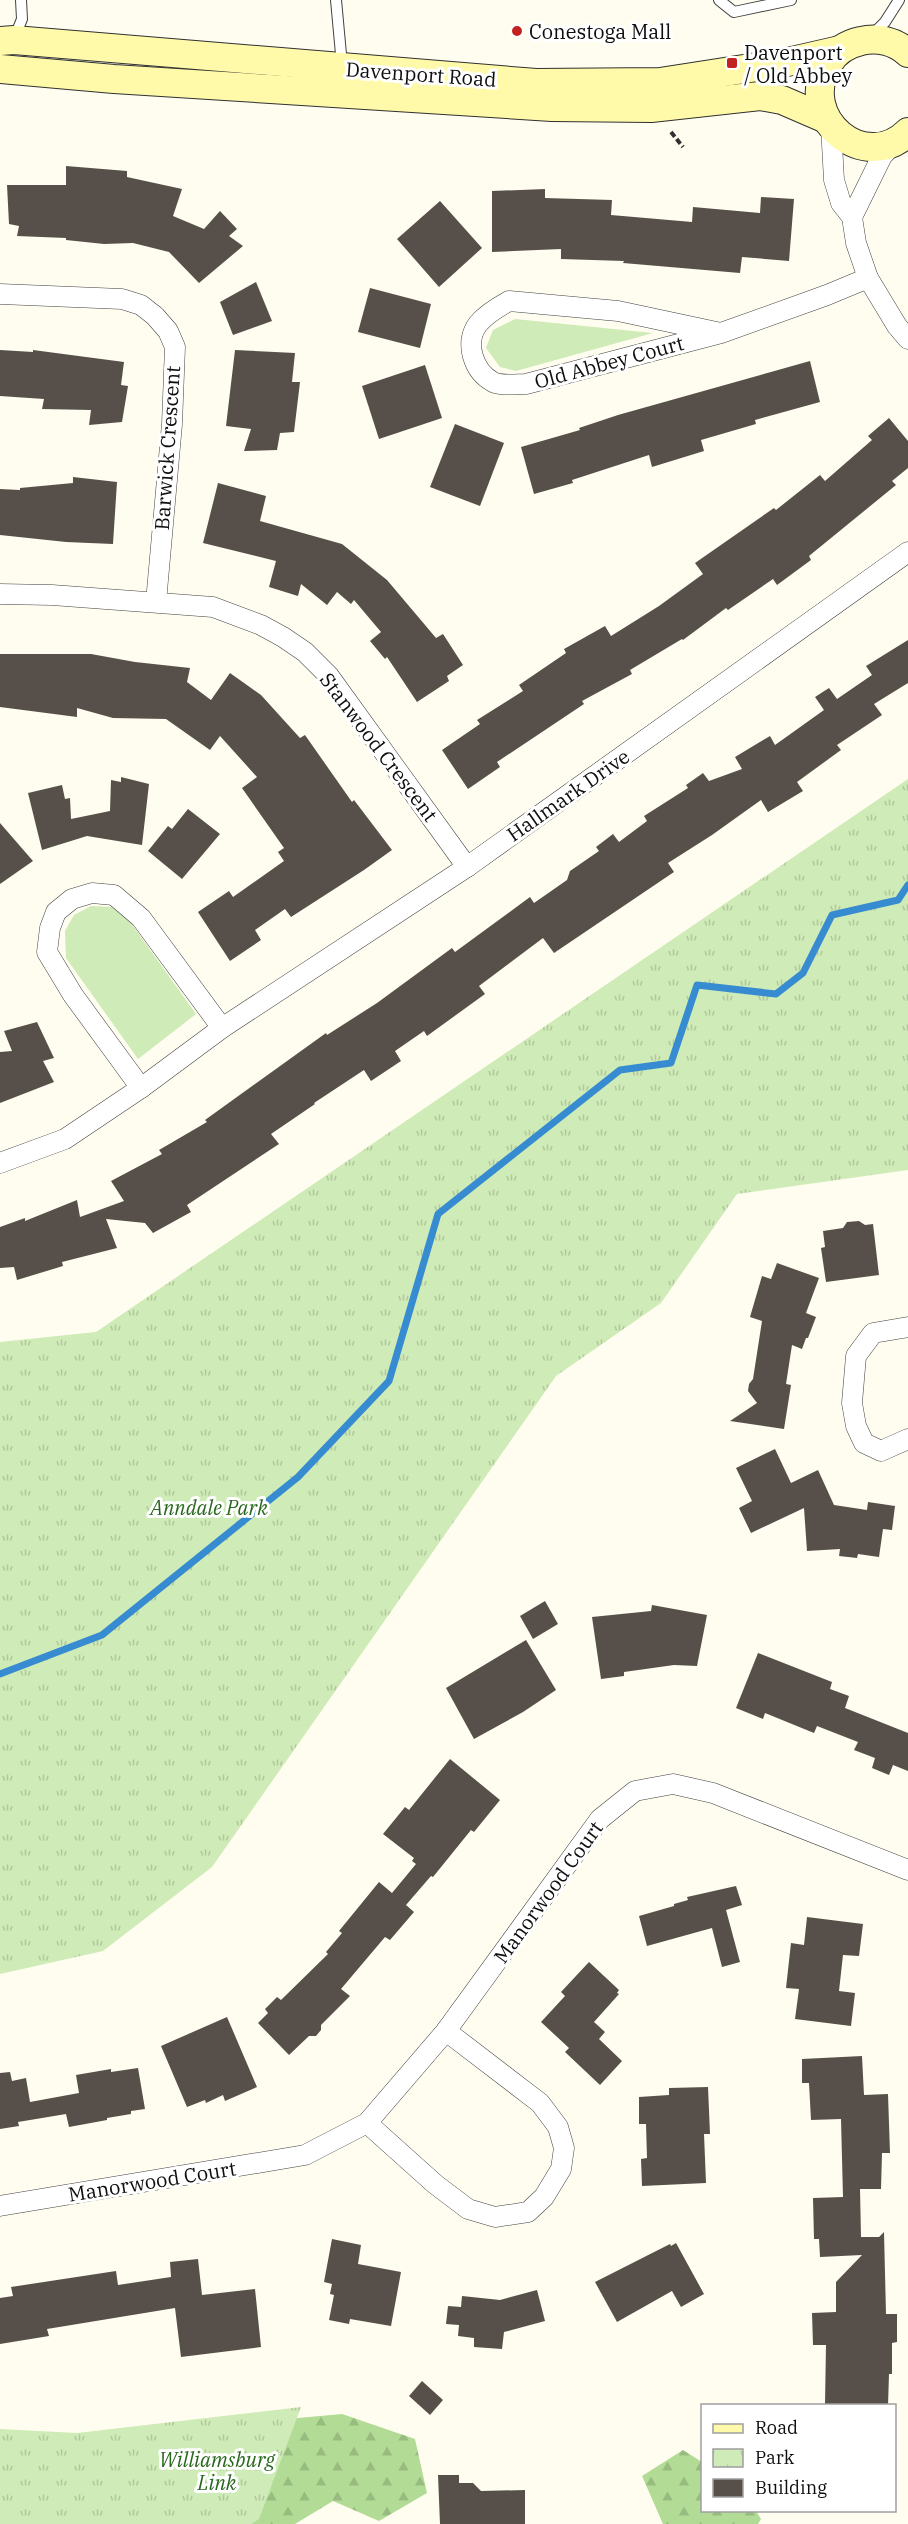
<svg xmlns="http://www.w3.org/2000/svg" width="908" height="2524" viewBox="0 0 908 2524" font-family="'IBM Plex Serif',serif">
  <style>
    .grass { fill: #cfebb7 }
    .forest { fill: url(#forest-firs) }
    .park { fill: url(#park-tufts) }
    .lines { fill: none; stroke-linecap: round; stroke-linejoin: round }
    .stream { stroke: #378cd1; stroke-width: 7 }
    .building { fill: #57504a }
    .lane-casing { stroke: #414141; stroke-width: 12 }
    .street-casing { stroke: #414141; stroke-width: 21 }
    .secondary-casing { stroke: #303030; stroke-width: 30 }
    .path { stroke: #303030; stroke-width: 4; stroke-dasharray: 6 3; stroke-linecap: butt }
    .lane { stroke: #fff; stroke-width: 10 }
    .street { stroke: #fff; stroke-width: 20 }
    .secondary { stroke: #fffaaa; stroke-width: 28 }
    .poi-dot { fill: #c22222; stroke: #fff; stroke-width: 2 }
    .labels { text-anchor: middle; dominant-baseline: central; stroke-width: 6; stroke-linejoin: round; paint-order: stroke }
    .poi-label { font-size: 20px; fill: #0e0e0e; stroke: #fff; text-anchor: start }
    .street-label { font-size: 20px; fill: #0e0e0e; stroke: #fff }
    .park-label { font-size: 20px; font-style: italic; fill: #28681c; stroke: #fff }
  </style>
  <defs>
    <pattern id="forest-firs" width="22" height="20" patternUnits="userSpaceOnUse" patternTransform="scale(1.5)"><rect width="22" height="20" fill="#b2dc96"/><path d="M5 1l3.5 6h-7zM16 11l3.5 6h-7z" fill="#98bc80"/></pattern>
    <pattern id="park-tufts" width="24" height="20" patternUnits="userSpaceOnUse" patternTransform="scale(1.5)"><rect width="24" height="20" fill="#cfebb7"/><path d="M3 7l-1-3M5 7V3M7 7l1-3M15 17l-1-3M17 17v-4M19 17l1-3" fill="none" stroke="#b1c89c"/></pattern>
  </defs>
  <rect width="100%" height="100%" fill="#fffdef"/>
  <g class="grass">
    <polygon points="515,319 653,333 516,371 500,367 486,348 493,330"/>
    <polygon points="91,906 113,907 128,919 196,1014 138,1059 66,958 65,931 74,915"/>
  </g>
  <g class="forest">
    <polygon points="342,2414 415,2439 427,2493 379,2521 333,2501 295,2524 0,2524 0,2441 197,2427"/>
    <polygon points="683,2450 702,2462 702,2510 756,2511 761,2519 758,2524 663,2524 642,2476"/>
  </g>
  <g class="park">
    <polygon points="908,779 908,1170 737,1194 661,1303 556,1376 212,1867 103,1951 0,1974 0,1342 96,1332"/>
    <polygon points="301,2407 259,2519 251,2524 0,2524 0,2429 77,2433"/>
  </g>
  <g class="lines">
    <polyline class="stream" points="0,1674 102,1635 298,1477 389,1381 438,1214 620,1070 671,1063 697,985 776,994 803,973 832,915 898,900 908,885"/>
  </g>
  <g class="building">
    <polygon points="66,166 127,171 127,177 182,189 173,216 204,229 220,211 237,229 229,236 243,246 199,283 169,252 133,243 104,244 66,240 66,238 17,236 19,226 9,224 7,185 66,185"/>
    <polygon points="545,189 545,198 612,200 611,215 692,222 693,207 760,213 761,197 794,199 789,261 742,257 740,273 623,263 624,261 561,259 561,249 492,252 492,191"/>
    <polygon points="440,201 482,248 439,287 397,239"/>
    <polygon points="256,282 272,321 233,335 220,302"/>
    <polygon points="370,288 431,304 420,348 358,332"/>
    <polygon points="0,350 33,352 33,350 124,362 121,385 128,386 122,422 89,425 91,410 42,409 44,399 0,396"/>
    <polygon points="235,350 295,353 292,382 300,382 294,432 280,433 277,450 244,451 251,429 226,426"/>
    <polygon points="810,361 820,402 755,420 756,424 701,440 704,451 652,467 649,455 572,480 573,483 534,494 521,447 580,430 579,428 618,415"/>
    <polygon points="425,365 442,418 379,439 362,386"/>
    <polygon points="889,418 908,441 908,468 892,481 896,485 809,556 811,560 777,585 773,579 728,610 726,608 683,640 682,639 630,670 632,674 582,701 584,704 497,762 500,767 468,789 442,750 480,724 477,720 523,691 519,685 566,653 564,649 605,626 611,636 659,606 703,574 695,563 774,508 776,510 820,475 825,481 872,440 868,436"/>
    <polygon points="455,424 504,443 480,506 430,487"/>
    <polygon points="73,477 117,482 113,544 66,542 0,535 0,489 20,490 20,488 73,483"/>
    <polygon points="218,483 266,496 260,521 342,544 387,580 436,638 443,634 463,665 447,676 449,681 417,702 387,657 385,659 370,641 381,632 354,600 351,604 337,592 327,605 301,584 298,596 269,587 276,561 203,543"/>
    <polygon points="908,640 908,683 874,704 882,715 837,745 841,750 797,782 803,791 768,812 761,800 712,835 668,863 674,872 554,953 543,938 479,986 485,994 427,1036 424,1031 395,1051 401,1061 371,1081 364,1070 314,1103 315,1104 271,1134 279,1144 187,1205 191,1212 153,1233 145,1223 106,1219 117,1248 62,1262 63,1266 17,1280 14,1267 0,1268 0,1227 25,1218 25,1221 77,1200 80,1217 124,1201 111,1181 162,1154 159,1150 207,1122 205,1120 326,1033 327,1035 377,1003 452,948 455,952 530,897 534,903 567,880 570,871 599,851 596,847 613,834 619,842 647,821 644,816 688,788 686,785 703,773 709,781 742,769 735,757 770,736 775,745 824,710 815,697 829,688 837,699 872,675 866,666"/>
    <polygon points="0,654 91,654 135,662 190,668 187,682 211,700 230,673 261,695 300,738 305,735 352,802 354,800 392,850 364,870 291,917 285,909 255,930 261,940 230,961 198,912 229,891 233,897 284,861 278,852 284,848 242,788 257,777 220,736 210,750 166,719 113,718 77,708 77,717 0,707"/>
    <polygon points="121,777 149,784 142,845 87,836 42,850 28,793 62,785 65,799 70,798 71,819 110,811 111,780 121,782"/>
    <polygon points="188,809 220,834 182,879 148,851 168,826 172,829"/>
    <polygon points="0,823 33,861 0,884"/>
    <polygon points="37,1022 54,1058 43,1061 54,1082 0,1103 0,1052 12,1051 4,1031"/>
    <polygon points="859,1221 865,1225 873,1224 879,1275 826,1282 821,1248 825,1247 823,1231 843,1228 847,1222"/>
    <polygon points="777,1263 819,1278 806,1313 816,1317 808,1338 806,1338 802,1349 792,1345 786,1384 791,1385 784,1429 730,1421 757,1403 748,1391 749,1384 753,1379 762,1321 750,1317 762,1276 771,1279"/>
    <polygon points="775,1449 791,1483 818,1470 834,1505 867,1510 868,1502 895,1506 892,1530 883,1529 879,1557 858,1554 857,1558 839,1556 840,1549 807,1551 804,1508 751,1533 739,1508 752,1501 736,1468"/>
    <polygon points="545,1601 558,1624 533,1639 520,1616"/>
    <polygon points="652,1605 707,1615 697,1666 674,1665 624,1672 624,1676 601,1679 592,1617 651,1611"/>
    <polygon points="526,1640 556,1690 523,1712 474,1739 446,1688"/>
    <polygon points="758,1653 832,1682 830,1689 849,1696 845,1708 908,1733 908,1771 893,1765 889,1775 872,1768 875,1758 854,1750 858,1742 817,1726 814,1733 765,1713 763,1719 736,1708"/>
    <polygon points="450,1759 500,1800 474,1832 471,1830 433,1877 431,1876 406,1905 414,1912 390,1940 385,1937 341,1989 350,1996 321,2025 321,2030 316,2036 309,2036 289,2055 258,2023 268,2013 265,2009 277,1997 281,2000 328,1954 326,1952 342,1933 339,1931 379,1882 392,1893 416,1864 412,1861 414,1858 383,1834 405,1807 409,1810"/>
    <polygon points="736,1886 742,1905 726,1910 740,1962 722,1967 712,1928 647,1946 639,1916 674,1906 674,1904 688,1900 687,1897"/>
    <polygon points="807,1917 863,1924 859,1956 843,1955 839,1991 855,1993 851,2026 795,2019 799,1989 786,1988 791,1943 804,1945"/>
    <polygon points="589,1962 619,1990 617,1993 619,1994 594,2022 605,2032 599,2039 622,2061 600,2085 565,2052 569,2048 541,2022 565,1996 561,1992"/>
    <polygon points="227,2017 257,2087 225,2101 223,2095 206,2103 205,2100 187,2107 161,2046"/>
    <polygon points="862,2056 864,2095 888,2094 890,2153 882,2153 881,2189 860,2189 861,2237 879,2237 884,2232 886,2314 897,2314 897,2342 892,2343 892,2374 889,2374 888,2406 831,2406 825,2404 826,2345 813,2345 812,2313 836,2312 836,2282 862,2255 820,2257 819,2239 814,2239 813,2198 843,2197 841,2119 811,2120 809,2083 802,2083 802,2059"/>
    <polygon points="138,2068 145,2109 131,2111 131,2114 107,2118 107,2120 69,2127 66,2114 18,2122 19,2126 0,2129 0,2073 10,2072 12,2081 26,2078 30,2102 79,2093 76,2075 111,2069 111,2072"/>
    <polygon points="708,2087 710,2134 704,2134 706,2183 642,2186 641,2159 647,2158 646,2124 639,2124 639,2097 669,2095 669,2088"/>
    <polygon points="332,2239 361,2245 358,2264 401,2272 391,2326 350,2319 349,2324 329,2320 334,2295 330,2294 332,2284 324,2282"/>
    <polygon points="676,2243 704,2294 681,2307 672,2291 617,2322 595,2282 670,2244 671,2246"/>
    <polygon points="198,2259 202,2295 255,2289 261,2347 181,2357 175,2308 47,2329 49,2336 0,2344 0,2298 13,2296 11,2287 116,2271 118,2285 171,2277 170,2262"/>
    <polygon points="537,2290 545,2321 504,2332 502,2349 474,2347 474,2338 458,2336 459,2325 446,2324 448,2306 461,2307 462,2296 500,2300"/>
    <polygon points="422,2381 443,2400 430,2415 409,2396"/>
    <polygon points="438,2475 459,2475 459,2483 473,2483 481,2491 525,2490 525,2524 440,2524"/>
  </g>
  <g class="lines">
    <defs>
      <g id="lane">
        <polyline points="336,0 342,65"/>
        <polyline points="719,0 734,12 791,0"/>
        <polyline points="872,35 885,22 899,0"/>
        <polyline points="14,39 22,19 21,0"/>
      </g>
      <g id="street">
        <polyline points="831,126 834,180 841,203 852,217 856,243 868,278 897,326 908,339"/>
        <polyline points="852,217 882,156 897,140"/>
        <polyline points="0,294 122,299 141,305 155,316 168,331 175,347 172,424 156,602"/>
        <path d="M721,333l-103,-22 -109,-10c-11,6 -23,13 -31,23 -14,18 -5,47 15,58 7,4 24,2 33,2l195,-51 106,-38 41,-17"/>
        <polyline points="0,594 52,595 213,607 261,625 283,637 305,652 329,676 467,867"/>
        <polyline points="141,1088 73,995 47,952 50,928 56,912 72,899 92,893 114,895 141,918 222,1028"/>
        <polyline points="0,1163 65,1139 141,1088 222,1028 467,867 908,552"/>
        <polyline points="908,1327 873,1333 856,1356 852,1403 856,1426 864,1443 881,1451 908,1439"/>
        <polyline points="367,2123 435,2184 468,2209 495,2217 528,2212 544,2197 561,2169 564,2148 558,2127 540,2103 446,2031"/>
        <polyline points="0,2206 305,2155 367,2123 446,2031 600,1819 635,1791 673,1784 713,1793 908,1870"/>
      </g>
      <g id="secondary">
        <polyline points="0,41 14,40 536,83 660,82 783,63 840,50"/>
        <path d="M908,53c-13,-12 -31,-16 -47,-12 -14,3 -26,11 -33,23 -32,54 37,111 80,68"/>
        <polyline points="0,69 114,79 552,107 651,108 760,96 782,100 826,119"/>
      </g>
    </defs>
    <use href="#lane" class="lane-casing"/>
    <use href="#street" class="street-casing"/>
    <use href="#secondary" class="secondary-casing"/>
    <polyline class="path" points="671,132 683,147"/>
    <use href="#lane" class="lane"/>
    <use href="#street" class="street"/>
    <use href="#secondary" class="secondary"/>
  </g>
  <g class="poi-dot">
    <circle cx="517" cy="31" r="6"/>
    <rect x="726" y="57" width="12" height="12" rx="3"/>
  </g>
  <g class="labels">
    <g class="poi-label">
      <text x="529" y="31">Conestoga Mall</text>
      <text x="744" y="52">Davenport<tspan x="744" dy="23">/ Old Abbey</tspan></text>
    </g>
    <g class="street-label">
      <text transform="translate(421 74) rotate(4)">Davenport Road</text>
      <text transform="translate(609 362) rotate(-15)">Old Abbey Court</text>
      <text transform="translate(167 448) rotate(-86)">Barwick Crescent</text>
      <text transform="translate(379 747) rotate(53)">Stanwood Crescent</text>
      <text transform="translate(568 795) rotate(-35)">Hallmark Drive</text>
      <text transform="translate(548 1892) rotate(-54)">Manorwood Court</text>
      <text transform="translate(152 2181) rotate(-9)">Manorwood Court</text>
    </g>
    <g class="park-label">
      <text x="209" y="1507">Anndale Park</text>
      <text x="217" y="2459">Williamsburg<tspan x="217" dy="23">Link</tspan></text>
    </g>
  </g>
  <rect x="701" y="2404" width="195" height="108" fill="#ffffff" stroke="#9f9f9f" stroke-width="1.5"/>
  <rect x="713" y="2424" width="30" height="9" fill="#fffaaa" stroke="#9f9f9f" stroke-width="1.5"/>
  <text x="755" y="2434" font-size="18" fill="#0e0e0e">Road</text>
  <rect x="713" y="2449" width="30" height="18" fill="url(#park-tufts)" stroke="#9f9f9f" stroke-width="1.5"/>
  <text x="755" y="2464" font-size="18" fill="#0e0e0e">Park</text>
  <rect x="713" y="2479" width="30" height="18" fill="#57504a" stroke="#9f9f9f" stroke-width="1.5"/>
  <text x="755" y="2494" font-size="18" fill="#0e0e0e">Building</text>
</svg>
